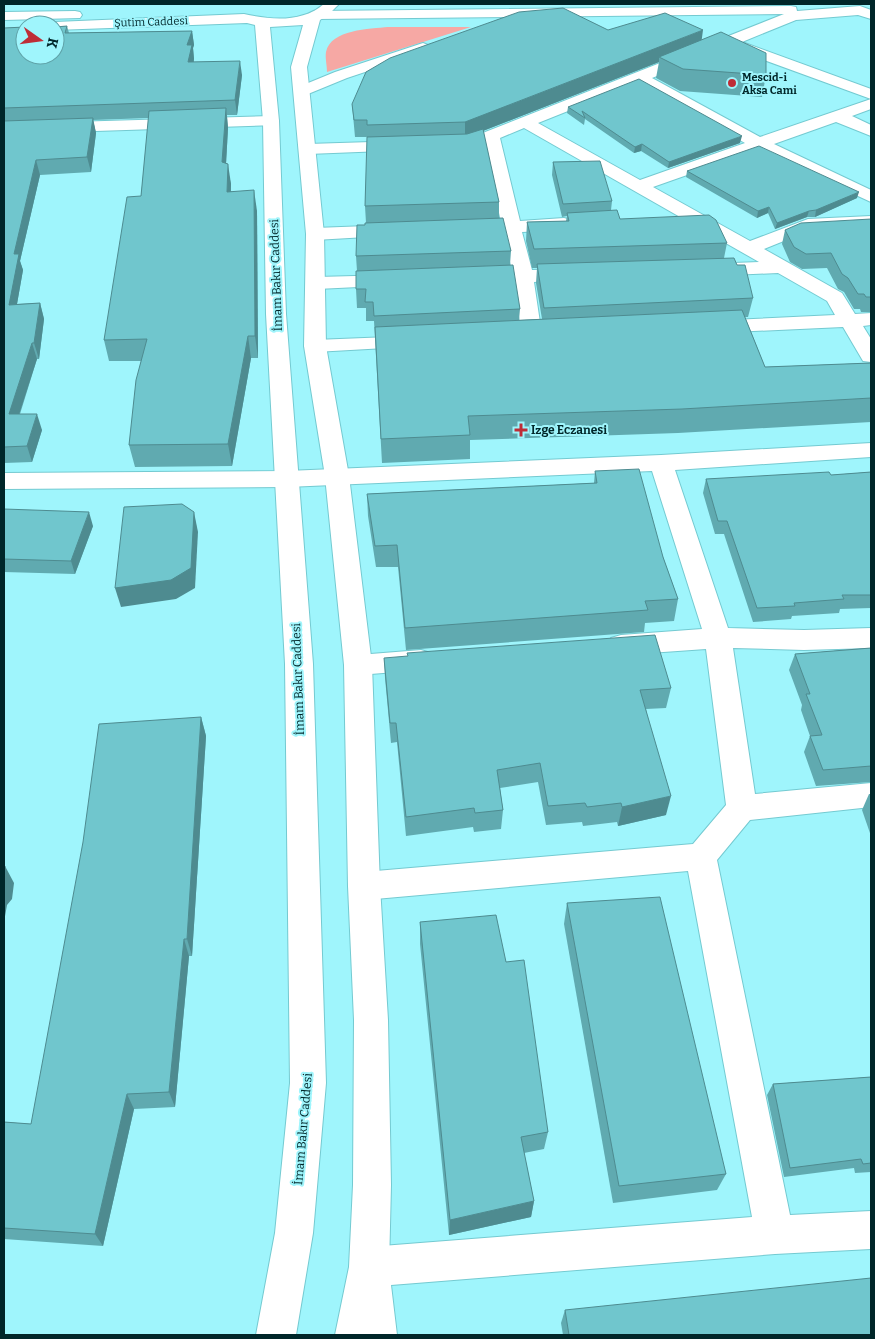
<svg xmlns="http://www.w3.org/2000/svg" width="875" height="1339" viewBox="0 0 875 1339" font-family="Bitter,serif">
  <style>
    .green { fill: #f6a8a4 }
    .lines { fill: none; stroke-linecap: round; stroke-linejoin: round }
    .minor-casing { stroke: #74cad1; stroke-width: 2 }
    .major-casing { stroke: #74cad1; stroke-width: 2 }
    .minor { fill: #fff; fill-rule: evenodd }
    .major { fill: #fff; fill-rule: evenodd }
    .wall { fill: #60aab0 }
    .shaded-wall { fill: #4e8b90 }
    .building { fill: #70c6cd; stroke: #4e8b90 }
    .poi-dot { fill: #be2d37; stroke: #9ff5fc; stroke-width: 2 }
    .labels { text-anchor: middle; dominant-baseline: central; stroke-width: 4; stroke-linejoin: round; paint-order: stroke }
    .far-street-label { font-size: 11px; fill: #002629; stroke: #9ff5fc }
    .far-poi-label { font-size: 11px; font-weight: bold; fill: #002629; stroke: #9ff5fc; text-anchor: start }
    .street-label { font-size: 12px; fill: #002629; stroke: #9ff5fc }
    .poi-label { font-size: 12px; font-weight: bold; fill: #002629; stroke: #9ff5fc; text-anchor: start }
  </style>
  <rect width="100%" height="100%" fill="#9ff5fc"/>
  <path class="green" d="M388,27h83l-144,45c0,-7 -2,-14 -1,-20 5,-23 44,-23 62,-25z"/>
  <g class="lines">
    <defs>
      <g id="minor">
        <path d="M791,6l5,1 1,4 63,-5 11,4v9l-13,-4 -62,5 -54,22 129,47v10l-143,-52 -76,31 108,59 111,-38v10l-19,7 19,9v11l-35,-14 -62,22 97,46v12l-113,-52 -105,37 97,54 58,-22 63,-3v12l-60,2 -47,19 78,44 13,21 16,-1v12l-8,1 8,13v23l-8,-1 -20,-34 -132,6 -7,-2 -3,-4 3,-4 7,-2 124,-6 -8,-14 -49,-28 -70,3 -7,-2 -3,-4 3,-4 7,-2 51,-2 -235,-134 -24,10 20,83 44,-3 7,2 2,4 -2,4 -7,2 -42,2 10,38 43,-1 7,2 3,4 -3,4 -48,3 8,54 -3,4 -7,2 -7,-2 -3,-4 -8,-53 -36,1 -7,-2 -3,-4 3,-4 41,-3 -8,-38 -37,2 -7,-2 -2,-4 2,-4 41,-3 -17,-78c-13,6 -26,8 -41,5l-3,-4 3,-4 22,-1 319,-126 -467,5 -5,-1 -2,-3 2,-3 5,-1zM638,83l107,60 -105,37 -102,-57z"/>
        <polygon points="423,43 428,45 431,48 428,51 347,78 308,94 296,94 294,91 296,88 335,72"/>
        <polygon points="271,116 277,117 279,121 277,125 4,134 4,124"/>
        <polygon points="403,141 409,142 412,146 409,150 308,154 302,153 299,149 302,145 308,144"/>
        <polygon points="394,225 401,227 403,231 401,235 315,240 308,238 306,234 308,230 315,228"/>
        <polygon points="393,275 400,277 403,281 400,285 317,289 310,287 307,283 310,279 317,277"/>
        <polygon points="414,336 421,338 425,342 421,346 315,352 308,350 304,346 308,342 315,340"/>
        <polygon points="871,443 871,457 675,470 728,628 804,630 871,628 871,648 804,650 733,648 755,794 871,783 871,807 750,820 717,860 790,1215 871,1211 871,1249 775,1254 391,1285 397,1335 357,1335 349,1267 355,1253 369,1247 752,1217 688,871 364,900 353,896 348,886 353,876 364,872 693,844 726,805 706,649 621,655 611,652 607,645 611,638 621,635 702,629 652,471 287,487 4,489 4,473 287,471 661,455"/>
        <polygon points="421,650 431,653 435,660 431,667 421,670 358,675 348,672 344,665 348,658 358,655"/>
      </g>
      <g id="major">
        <path d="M324,4h15l-10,10 -9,6 -13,47 17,167 2,112 23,130 23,189 8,221 8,134 3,165 -2,82 -14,68h-40l14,-68 4,-82 1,-165 -6,-134 -4,-221 -19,-189 -21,-130 2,-112 -15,-167 12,-42 -33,2 9,94 7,193 27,350 13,419 -13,150 -17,102h-40l19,-102 15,-150 -5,-419 -19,-350 -3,-193 -8,-96 -8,-2 -192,7v-5h-7l7,-3 189,-8c27,6 58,9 80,-10z"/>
        <polygon points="75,11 80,12 82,15 80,18 4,20 4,12"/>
      </g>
    </defs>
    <use href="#minor" class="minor-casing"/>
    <use href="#major" class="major-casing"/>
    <use href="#minor" class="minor"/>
    <use href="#major" class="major"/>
  </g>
  <g class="wall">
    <polygon points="67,26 69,33 192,31 194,45 193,48 194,59 194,62 242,75 237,115 227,115 228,128 226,163 231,184 231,191 257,211 258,358 251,358 232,466 135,467 129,445 141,361 109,361 104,340 141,196 149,118 93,120 96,133 91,172 40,175 20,261 23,270 17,304 40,303 44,319 39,359 37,359 20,414 42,430 32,462 4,463 4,28"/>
    <polygon points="608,30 702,40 766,75 762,97 680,91 656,78 659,62 483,131 499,202 499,218 511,251 510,265 520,309 519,320 542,319 536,283 537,268 532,268 526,241 527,222 566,221 567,216 562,217 552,175 553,162 612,201 611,210 620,219 727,243 724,258 753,298 748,317 745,317 765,367 871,363 871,422 678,433 470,440 470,459 382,463 374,321 366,321 366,308 357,308 356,289 357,271 356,256 366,223 365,206 368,137 355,137 352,104"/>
    <polygon points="568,107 740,143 668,168 641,151 634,153 585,119 584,125 567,113"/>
    <polygon points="687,171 857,198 815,217 807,217 775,229 768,213 757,218 686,177"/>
    <polygon points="871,219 871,312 861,312 860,309 854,309 844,292 838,289 827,268 802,269 790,262 782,244 785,230"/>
    <polygon points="595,471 663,557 678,599 674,621 645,623 644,632 406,650 398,567 376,567 368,516 367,494 594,483"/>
    <polygon points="871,472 871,608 840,609 839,613 792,616 791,619 753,622 724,534 715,534 703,493 706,479 831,475"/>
    <polygon points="4,509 93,526 75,574 4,572"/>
    <polygon points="871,648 871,782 816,786 804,752 810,736 801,710 802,705 789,670 795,654"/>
    <polygon points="384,658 671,688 666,708 646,709 666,815 618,826 617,822 583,826 582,822 546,825 538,782 500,788 503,810 501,829 474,832 473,827 406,836 397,742 391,743 385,678"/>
    <polygon points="201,717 206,736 192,956 189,956 175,1107 134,1109 103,1246 4,1239 4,1122 31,1124"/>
    <polygon points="869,794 871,794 871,836 862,810"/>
    <polygon points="567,903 726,1174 717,1190 613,1203 564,924"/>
    <polygon points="420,922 506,962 548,1132 544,1149 524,1153 534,1201 531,1217 449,1235 420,944"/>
    <polygon points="871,1077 871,1172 855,1173 854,1168 784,1177 767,1095 773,1084"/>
    <polygon points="565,1310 871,1335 563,1335 561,1323"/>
  </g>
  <g class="shaded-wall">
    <polygon points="703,30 701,45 659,57 659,62 465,138 465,122"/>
    <polygon points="192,31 194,45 193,48 194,59 190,76 187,45"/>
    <polygon points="240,61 242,75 237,115 235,100"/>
    <polygon points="226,108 228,128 225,182 222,162"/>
    <polygon points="93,118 96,133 91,172 87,157"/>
    <polygon points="742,136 740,143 668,168 669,162"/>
    <polygon points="642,144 641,151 634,153 635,147"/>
    <polygon points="36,160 40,175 20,261 23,270 14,321 9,305 14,254"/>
    <polygon points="228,164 231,184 230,213 227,192"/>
    <polygon points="254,190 257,211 258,358 255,336"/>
    <polygon points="859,192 857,198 815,217 816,210"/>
    <polygon points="769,207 768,213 757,218 758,211"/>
    <polygon points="809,211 807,217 775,229 777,223"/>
    <polygon points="40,303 44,319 39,359 34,343"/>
    <polygon points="248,336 251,358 232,466 228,444"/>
    <polygon points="32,343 37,359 14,430 9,414"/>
    <polygon points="37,414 42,430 32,462 27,446"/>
    <polygon points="89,512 93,526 75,574 71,561"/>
    <polygon points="194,512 198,532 195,588 176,599 121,607 115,588"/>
    <polygon points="201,717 206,736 192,956 187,939"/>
    <polygon points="671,796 666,815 618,826 622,807"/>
    <polygon points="5,866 14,883 12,899 7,905 4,922 4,878"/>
    <polygon points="184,939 189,956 175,1107 169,1092"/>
    <polygon points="127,1094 134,1109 103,1246 95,1234"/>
    <polygon points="534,1201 531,1217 449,1235 450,1220"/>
  </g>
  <g class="building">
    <polygon points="563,8 608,30 665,13 703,30 465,122 367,125 367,120 354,120 352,104 366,72 390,58 519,12"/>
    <polygon points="67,26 65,33 192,31 187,45 192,45 188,62 240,61 235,100 4,108 4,28 25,27 25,55 55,55 55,27"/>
    <polygon points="721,32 766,53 766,75 683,69 659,57"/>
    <polygon points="639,79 742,136 669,162 642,144 635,147 582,111 585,118 568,107"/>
    <polygon points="226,108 222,162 228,164 227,192 254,190 255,336 248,336 228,444 129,445 136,380 147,339 104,340 127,197 141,196 149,111"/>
    <polygon points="93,118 87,157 36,160 14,254 19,254 9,305 40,303 34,343 32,343 9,414 37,414 27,446 4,447 4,121"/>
    <polygon points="483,129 499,202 365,206 367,137 467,134"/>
    <polygon points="759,146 859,192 816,210 809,211 777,223 769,207 758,211 687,171"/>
    <polygon points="600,161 612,201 563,204 553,162"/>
    <polygon points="617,210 620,219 709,215 716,220 727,243 534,249 527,222 569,221 567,213"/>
    <polygon points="503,218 511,251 356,256 357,225 365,225 365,223"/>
    <polygon points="871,219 871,297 866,297 864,294 858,294 848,278 842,274 831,253 806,254 794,247 785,230 801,223"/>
    <polygon points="734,258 737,265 745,265 753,298 544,308 537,264"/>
    <polygon points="513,265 520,309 374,316 373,302 365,302 366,289 356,289 356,271"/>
    <polygon points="742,310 765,367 871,363 871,398 682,409 468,416 470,435 381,439 375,327"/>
    <polygon points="639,469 663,557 678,599 645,601 648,610 405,628 397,545 375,546 367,494 597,483 595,471"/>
    <polygon points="829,472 831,475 871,472 871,595 842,595 844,599 794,603 795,606 757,608 727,521 718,521 706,479"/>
    <polygon points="182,504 194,512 191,568 171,580 115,588 124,507"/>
    <polygon points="4,509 89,512 71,561 4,559"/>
    <polygon points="655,635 671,688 640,690 671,796 622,807 621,803 587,807 585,803 548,806 540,763 497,770 503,810 475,813 474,808 406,817 396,723 390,723 384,658 408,656 407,653"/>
    <polygon points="871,648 871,766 823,770 810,736 822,735 806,694 810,694 795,654"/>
    <polygon points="201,717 187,939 184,939 169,1092 127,1094 95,1234 4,1228 4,1122 31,1124 83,842 99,724"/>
    <polygon points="4,865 5,866 4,878"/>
    <polygon points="660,897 726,1174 619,1186 567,903"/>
    <polygon points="496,915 506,962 524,960 548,1132 521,1137 534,1201 450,1220 420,922"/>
    <polygon points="871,1077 871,1163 863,1164 861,1159 790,1168 773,1084"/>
    <polygon points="871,1278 871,1335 569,1335 565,1310"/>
  </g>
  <g class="poi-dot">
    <circle cx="732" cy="83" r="5"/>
    <path d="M518.5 422.5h5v5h5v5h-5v5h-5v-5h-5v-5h5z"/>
  </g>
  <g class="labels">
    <g class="far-street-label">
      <text transform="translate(151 22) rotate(-2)">Şutim Caddesi</text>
    </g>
    <g class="far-poi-label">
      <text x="742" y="77">Mescid-i<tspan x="742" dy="13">Aksa Cami</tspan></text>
    </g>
    <g class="street-label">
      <text transform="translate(276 275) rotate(-92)">İmam Bakır Caddesi</text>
      <text transform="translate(298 679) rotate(-92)">İmam Bakır Caddesi</text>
      <text transform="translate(303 1129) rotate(-85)">İmam Bakır Caddesi</text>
    </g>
    <g class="poi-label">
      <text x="531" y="430">Izge Eczanesi</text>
    </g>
  </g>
  <rect width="875" height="1339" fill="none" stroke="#002629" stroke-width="10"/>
  <g transform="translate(40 40) rotate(104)"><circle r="24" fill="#9ff5fc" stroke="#5fa2a8"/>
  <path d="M0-4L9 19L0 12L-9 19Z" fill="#be2d37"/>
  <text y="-8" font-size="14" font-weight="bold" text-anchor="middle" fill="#002629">K</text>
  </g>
</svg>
